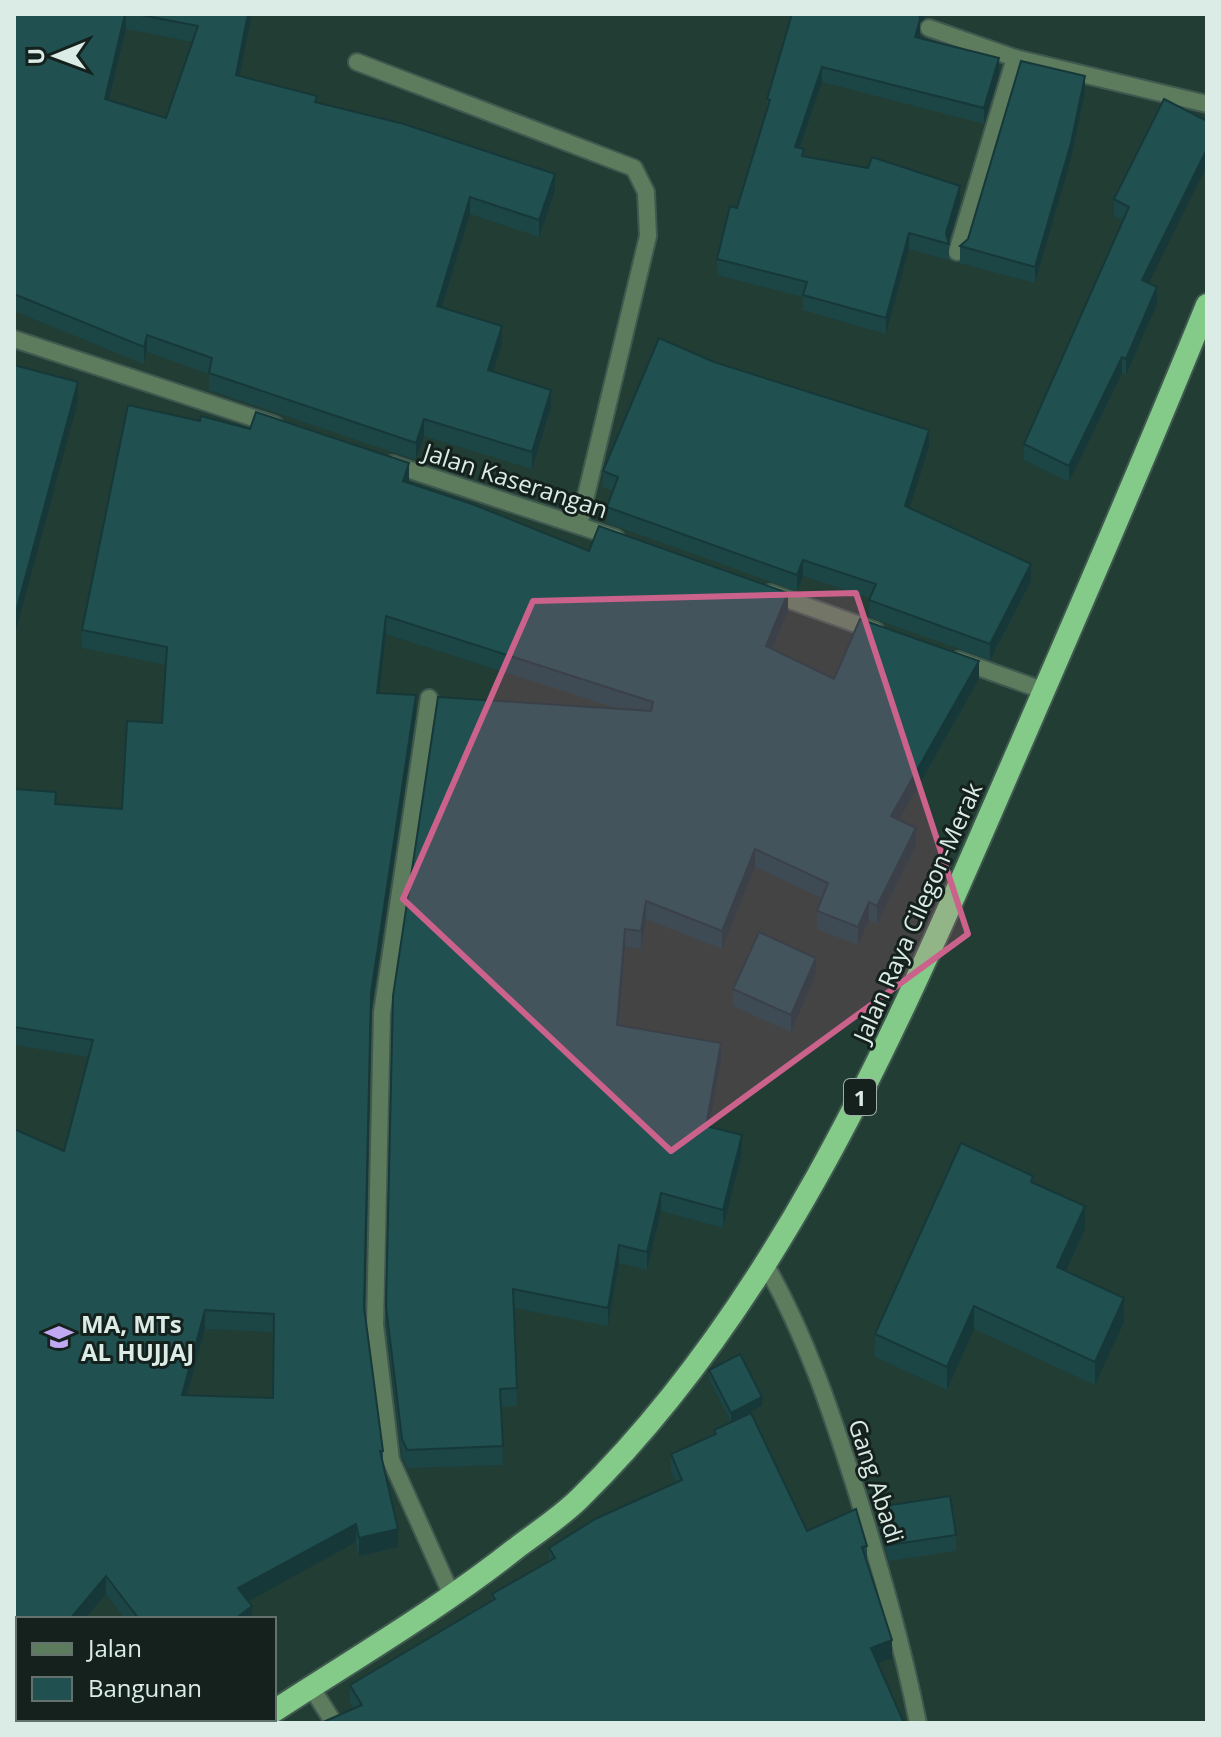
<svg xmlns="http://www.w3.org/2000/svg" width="1221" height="1737" viewBox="0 0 1221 1737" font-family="'Open Sans',sans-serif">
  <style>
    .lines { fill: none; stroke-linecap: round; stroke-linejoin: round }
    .minor-casing { stroke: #405950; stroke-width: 20 }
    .trunk-casing { stroke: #405950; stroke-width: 26 }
    .minor { stroke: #5d7b5d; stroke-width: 16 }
    .trunk { stroke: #84ca88; stroke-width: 22 }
    .wall { fill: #1c4546; fill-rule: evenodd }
    .shaded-wall { fill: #173839 }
    .building { fill: #215051; stroke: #173839; stroke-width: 2; fill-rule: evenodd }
    .marked { fill: #cb628b; fill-opacity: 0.2; stroke: #cb628b; stroke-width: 6; stroke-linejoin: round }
    .labels { text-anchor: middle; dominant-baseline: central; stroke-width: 6; stroke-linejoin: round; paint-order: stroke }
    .shield { fill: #15211d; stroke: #a0aea9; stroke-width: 2 }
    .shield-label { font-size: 22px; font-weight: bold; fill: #dbebe5 }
    .street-label { font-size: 24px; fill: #dbebe5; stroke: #15211d }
    .poi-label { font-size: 24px; font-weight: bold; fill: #dbebe5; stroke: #15211d; text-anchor: start }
  </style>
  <rect width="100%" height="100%" fill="#223d34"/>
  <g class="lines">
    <defs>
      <g id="minor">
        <polyline points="929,28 1015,58 1207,104"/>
        <polyline points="357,62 634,168 646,192 648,236 579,525"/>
        <polyline points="957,252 1015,58"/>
        <polyline points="14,339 275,425"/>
        <polyline points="392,464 616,538"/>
        <polyline points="770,593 876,631"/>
        <polyline points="958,660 1045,691"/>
        <polyline points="429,698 382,1013 375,1325 391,1460 453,1598"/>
        <path d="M764,1262c42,73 68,152 93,231 24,78 45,150 61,230"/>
        <polyline points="311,1687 334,1723"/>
        <polyline points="74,1719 77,1723"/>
      </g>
      <path id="trunk" d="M274,1711c83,-54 167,-103 245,-165 20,-15 43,-30 61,-48 189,-185 305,-442 409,-681 74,-170 148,-340 218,-512"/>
    </defs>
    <use href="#minor" class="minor-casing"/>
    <use href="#trunk" class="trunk-casing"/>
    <use href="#minor" class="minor"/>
    <use href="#trunk" class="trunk"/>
  </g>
  <g class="wall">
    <path d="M14,14h238l-13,62 78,26 238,89 -16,46 -69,-23 -28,93 60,37 -9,28 58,35 -19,62 -108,-33 -8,24 -207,-70v-16l-62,-22 -3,12 -130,-53zM126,29l66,13 -26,76 -57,-18z"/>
    <polygon points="792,14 926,14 925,18 920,23 919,38 999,74 984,124 822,82 800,148 804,156 960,202 949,241 949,260 909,249 886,334 803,310 803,297 717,275 717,259 737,208 767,112 767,99"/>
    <polygon points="1085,92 1071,159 1035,283 960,263 960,246 968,239"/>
    <polygon points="1207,165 1148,283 1157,304 1126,375 1122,373 1069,482 1024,460 1024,444 1123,220 1114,216 1114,199"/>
    <polygon points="714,362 929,447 909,508 1031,581 990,660 869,617 870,598 803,576 797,591 607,523 607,507 613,491 603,487 603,471"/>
    <path d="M409,481v2l180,68 199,60 -15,38 61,30h145l-80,141 17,26 -39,78 -8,-4 -11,25 -41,-16v-18l5,-13 -67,-31 -33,82 -76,-30 -5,30 -16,-2 -6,78 102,36 -12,65 33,27 -19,75 -62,-17 -14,59 -28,-7 -11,63 -94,-18 3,98 -16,1 2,58 -96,3 -5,-11 -16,-133 7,-328 226,-287 -233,-75 -7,59 37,20 -45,299 -7,297 19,142v15l15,81 -39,9 -3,-14 -108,59 4,18h-127l-19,-25 -21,25h-67v27h-4v-517l50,22 24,-94 -74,-12v-256l42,15 66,5 40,-86 4,-58 -84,-17v-18zM205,1329l69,3 -1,66 -86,-3z"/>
    <polygon points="816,974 791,1032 733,1006 733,989"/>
    <polygon points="1033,1183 1085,1229 1066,1272 1124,1322 1095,1385 974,1329 947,1390 875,1357 875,1334"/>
    <polygon points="709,1370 762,1406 731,1422 709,1379"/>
    <polygon points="714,1430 807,1531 867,1546 867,1561 892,1658 354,1709 350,1703 350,1685 492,1600 492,1594 549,1562 549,1548 676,1482 671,1472 671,1454 714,1435"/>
    <polygon points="878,1507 956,1535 956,1551 889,1561 878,1523"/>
  </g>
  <g class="shaded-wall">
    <polygon points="126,14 126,29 105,116 105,99"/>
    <polygon points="248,14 252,14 236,92 236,75"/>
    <polygon points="918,14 926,14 925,18 920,23 920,35 915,52 915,37"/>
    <polygon points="999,58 999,74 984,124 984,108"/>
    <polygon points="822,67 822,82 795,162 795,147"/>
    <polygon points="1085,76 1085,92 1071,159 1035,283 1035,267"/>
    <polygon points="1207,149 1207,165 1142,297 1142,280"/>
    <polygon points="555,174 555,191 539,237 539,220"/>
    <polygon points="960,186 960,202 948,244 946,233"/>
    <polygon points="470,197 470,214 437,323 437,306"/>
    <polygon points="909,233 909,249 886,334 886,318"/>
    <polygon points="1157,287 1157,304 1126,375 1126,359"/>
    <polygon points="502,326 502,344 488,387 488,370"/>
    <polygon points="147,335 147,352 144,364 144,347"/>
    <polygon points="1122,357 1122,373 1069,482 1069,466"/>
    <polygon points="78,382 78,401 14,638 14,619"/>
    <polygon points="551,390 551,407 532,469 532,452"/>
    <polygon points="424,419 424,436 416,460 416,443"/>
    <polygon points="929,430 929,447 905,522 905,506"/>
    <polygon points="409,463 409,481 403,499 403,481"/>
    <polygon points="803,560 803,576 797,591 797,575"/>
    <polygon points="1031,564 1031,581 990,660 990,644"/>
    <polygon points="788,593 788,611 766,664 766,646"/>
    <polygon points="386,616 386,634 377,711 377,693"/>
    <polygon points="979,661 979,679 891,834 891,816"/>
    <polygon points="416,695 416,713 371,1012 371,993"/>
    <polygon points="916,828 916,846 877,924 877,906"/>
    <polygon points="755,849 755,867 722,949 722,931"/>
    <polygon points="646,901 646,919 641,949 641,931"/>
    <polygon points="869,902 869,920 858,945 858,927"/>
    <polygon points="625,929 625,947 617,1043 617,1025"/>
    <polygon points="816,958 816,974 791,1032 791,1015"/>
    <polygon points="721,1043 721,1061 706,1144 706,1126"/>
    <polygon points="742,1135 742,1153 723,1228 723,1210"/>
    <polygon points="661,1193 661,1211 647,1270 647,1252"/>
    <polygon points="1085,1206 1085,1229 1057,1291 1057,1267"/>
    <polygon points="619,1245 619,1263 608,1326 608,1308"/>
    <polygon points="1124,1298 1124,1322 1095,1385 1095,1362"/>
    <polygon points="974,1306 974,1329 947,1390 947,1367"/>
    <polygon points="205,1310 205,1329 182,1413 182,1395"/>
    <polygon points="762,1397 762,1406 731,1422 731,1413"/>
    <polygon points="356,1524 356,1542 238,1607 238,1588"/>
    <polygon points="398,1529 398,1547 359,1556 359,1538"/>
    <polygon points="106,1576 106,1594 85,1619 70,1619"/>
    <polygon points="252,1606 252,1619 235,1619"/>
    <polygon points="892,1640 892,1658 871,1666 871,1648"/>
  </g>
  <g class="building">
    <polygon points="14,14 125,14 105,99 166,118 198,26 136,14 248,14 236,75 317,96 315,102 404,124 555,174 539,220 470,197 437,306 502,326 488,370 551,390 532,452 424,419 416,443 209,373 212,358 147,335 144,347 14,294"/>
    <polygon points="792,14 919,14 920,19 915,37 999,58 984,108 822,67 795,147 804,149 802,156 868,168 872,157 960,186 946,233 949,244 909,233 886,318 803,295 807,282 717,259 730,206 737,208 770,100 767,99"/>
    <polygon points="1021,61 1085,76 1071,143 1035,267 960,246 968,239"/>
    <polygon points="1164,99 1207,121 1207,149 1142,280 1157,287 1126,359 1122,357 1069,466 1024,444 1129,207 1114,199"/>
    <polygon points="659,338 714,362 929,430 905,506 1031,564 990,644 869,600 876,584 803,560 797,575 607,507 618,477 603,471"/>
    <polygon points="14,365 78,382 14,619"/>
    <path d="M128,405l72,16 1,-5 49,13 6,-17 153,51 -6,18 69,23 117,47 10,-25 189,67 -22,53 68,33 26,-60 119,42 -88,155 25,12 -39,78 -8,-4 -11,25 -41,-16 11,-28 -73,-34 -33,82 -76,-30 -5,30 -16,-2 -8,96 104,18 -15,83 36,9 -19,75 -62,-17 -14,59 -28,-7 -11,63 -95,-19 4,99 -17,1 3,57 -96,4 -5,-11 -16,-133 7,-310 45,-299 213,14 2,-9 -267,-86 -9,77 39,2 -45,298 -7,314 19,144h-3l18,78 -39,9 -3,-14 -118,64 14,18 -17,13h-96l-33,-43 -36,43h-52v9h-4v-499l50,22 29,-111 -79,-13v-238l42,3 -1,12 67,5 5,-88 35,2 5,-76 -85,-17zM205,1310l69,4 -1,84 -91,-3z"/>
    <polygon points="759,932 816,958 791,1015 733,989"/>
    <polygon points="961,1143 1033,1176 1031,1182 1085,1206 1057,1267 1124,1298 1095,1362 974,1306 947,1367 875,1334"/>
    <polygon points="740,1354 762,1397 731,1413 709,1370"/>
    <polygon points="751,1413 807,1531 856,1509 867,1546 862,1547 892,1640 871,1648 904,1723 321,1723 362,1705 350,1685 495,1599 492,1594 555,1558 549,1548 595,1519 682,1480 671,1454 716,1434 714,1430"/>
    <polygon points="950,1496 956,1535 889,1545 878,1507"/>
    <polygon points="14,1652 18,1652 18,1719 58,1719 61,1722 60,1723 14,1723"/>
  </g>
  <path class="marked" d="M856,593l112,341 -297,217 -268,-252 130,-298z"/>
  <defs>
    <symbol id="school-bare" viewBox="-9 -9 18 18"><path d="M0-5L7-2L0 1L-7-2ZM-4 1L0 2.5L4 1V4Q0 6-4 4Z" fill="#c1a8f3" stroke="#15211d" stroke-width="2.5" paint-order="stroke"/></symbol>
  </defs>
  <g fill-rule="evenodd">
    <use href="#school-bare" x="39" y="1317" width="40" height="40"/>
  </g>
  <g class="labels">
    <rect class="shield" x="844" y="1079" width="32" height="36" rx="6"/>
    <g class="shield-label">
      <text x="860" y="1097">1</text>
    </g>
    <g class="street-label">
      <text transform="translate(516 480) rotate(18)">Jalan Kaserangan</text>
      <text transform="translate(917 912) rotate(-66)">Jalan Raya Cilegon-Merak</text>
      <text transform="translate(877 1481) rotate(72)">Gang Abadi</text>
    </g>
    <g class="poi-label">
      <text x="81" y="1323">MA, MTs<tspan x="81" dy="28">AL HUJJAJ</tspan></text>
    </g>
  </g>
  <rect width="1221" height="1737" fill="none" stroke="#dbebe5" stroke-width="32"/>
  <rect x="16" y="1617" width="260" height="104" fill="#15211d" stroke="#64726d" stroke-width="2"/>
  <rect x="32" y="1643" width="40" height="12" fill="#5d7b5d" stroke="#64726d" stroke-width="2"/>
  <text x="88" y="1657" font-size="24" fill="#dbebe5">Jalan</text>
  <rect x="32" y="1677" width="40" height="24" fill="#215051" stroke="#64726d" stroke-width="2"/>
  <text x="88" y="1697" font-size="24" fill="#dbebe5">Bangunan</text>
  <g transform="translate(56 56) rotate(269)" stroke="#15211d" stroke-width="6" paint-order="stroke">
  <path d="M0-6L14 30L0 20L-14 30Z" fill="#dbebe5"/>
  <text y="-12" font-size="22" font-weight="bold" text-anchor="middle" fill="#dbebe5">U</text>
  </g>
</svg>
